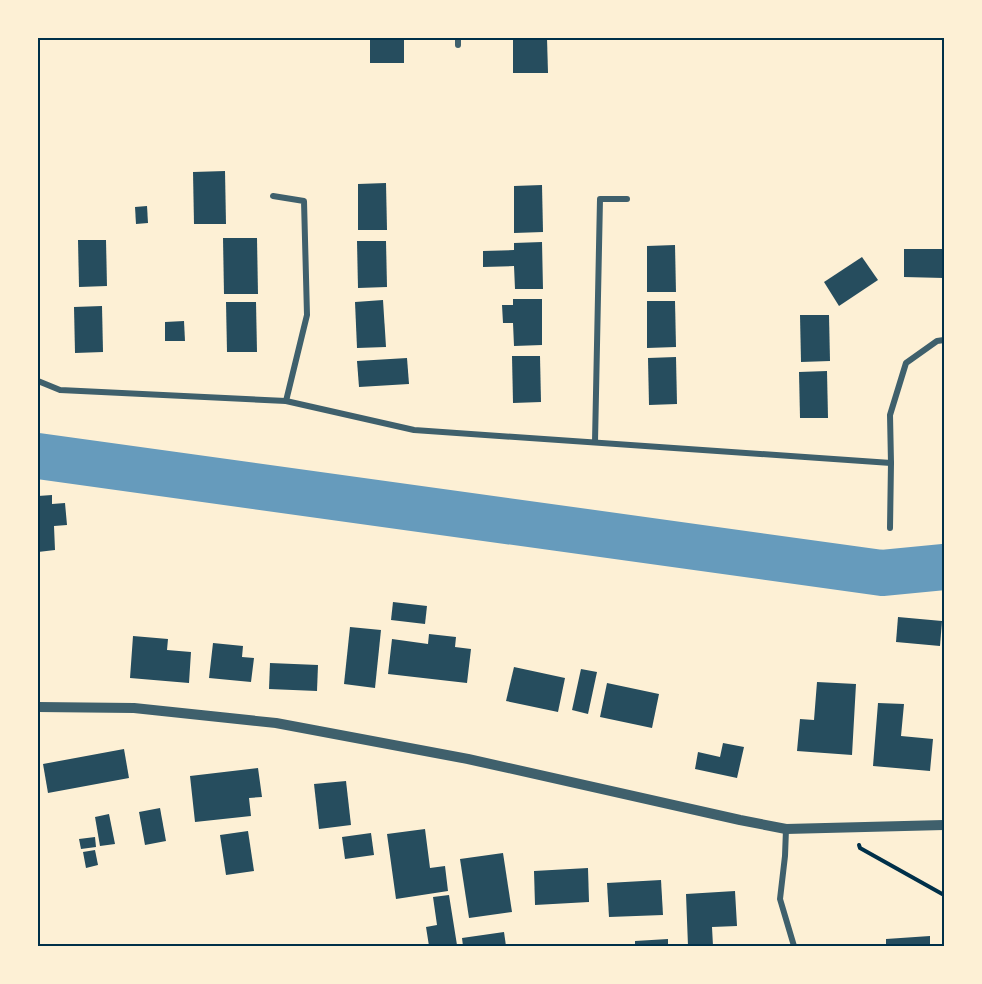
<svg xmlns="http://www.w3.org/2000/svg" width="982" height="984" viewBox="0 0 982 984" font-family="Barlow,sans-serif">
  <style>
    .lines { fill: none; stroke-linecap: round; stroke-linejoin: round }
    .river { stroke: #669bbc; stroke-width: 46 }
    .building { fill: #264d5e }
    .path { stroke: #003049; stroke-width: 4 }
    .minor { stroke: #3f606c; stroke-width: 6 }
    .tertiary { stroke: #3f606c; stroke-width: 10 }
    .neatline { fill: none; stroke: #003049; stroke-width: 2 }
  </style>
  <rect width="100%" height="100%" fill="#fdf0d5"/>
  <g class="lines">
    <polyline class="river" points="38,456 882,573 944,567"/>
  </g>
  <g class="building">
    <rect x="370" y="38" width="34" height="25"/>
    <polygon points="513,38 547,38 548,73 513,73"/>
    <polygon points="225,171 226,224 194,224 193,172"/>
    <polygon points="386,183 387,230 358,230 358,184"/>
    <polygon points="542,185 543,232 514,233 514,186"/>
    <polygon points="147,206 148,223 136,224 135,207"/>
    <polygon points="223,238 257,238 258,294 224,294"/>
    <polygon points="78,240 106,240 107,286 79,287"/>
    <polygon points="357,241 386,241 387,287 358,288"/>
    <polygon points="542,242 543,289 515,289 514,266 483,267 483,251 514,250 514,243"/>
    <polygon points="675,245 676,292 647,292 647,246"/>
    <polygon points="904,249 944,249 944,278 904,277"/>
    <polygon points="862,257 878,280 839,306 824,282"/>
    <polygon points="513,299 542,299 542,345 514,346 513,323 503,323 502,305 513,305"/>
    <polygon points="383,300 386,347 357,348 355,302"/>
    <polygon points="647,301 675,301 676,347 647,348"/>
    <polygon points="226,302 256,302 257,352 227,352"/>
    <polygon points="102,306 103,352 75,353 74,307"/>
    <polygon points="800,315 829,315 830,361 801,362"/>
    <polygon points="184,321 185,341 165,341 165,322"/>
    <polygon points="512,356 540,356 541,402 513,403"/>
    <polygon points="676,357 677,404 649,405 648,358"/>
    <polygon points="407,358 409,384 359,387 357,361"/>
    <polygon points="827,371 828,418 800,418 799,372"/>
    <polygon points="52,495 52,504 65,503 67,525 54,526 55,550 38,552 38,496"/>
    <polygon points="393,602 427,606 425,624 391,620"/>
    <polygon points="898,617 942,621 940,646 896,642"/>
    <polygon points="350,627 381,630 375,688 344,684"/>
    <polygon points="429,634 456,637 455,647 471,649 467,683 388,674 392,639 428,644"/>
    <polygon points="133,636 168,639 167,650 191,652 189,683 130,678"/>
    <polygon points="213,643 243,646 242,657 254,658 251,682 209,678"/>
    <polygon points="270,663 318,665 317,691 269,689"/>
    <polygon points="514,667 565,678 558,712 506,701"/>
    <polygon points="581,669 597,672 588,714 572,710"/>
    <polygon points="817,682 856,684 852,755 797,751 800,719 814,720"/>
    <polygon points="607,683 659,694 652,728 600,717"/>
    <polygon points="878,703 904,704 901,736 933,739 930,771 873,766"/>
    <polygon points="723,743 744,747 737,778 695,769 698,752 720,757"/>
    <polygon points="124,749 129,778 48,793 43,764"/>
    <polygon points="258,768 262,797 249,798 251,816 195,822 190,776"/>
    <polygon points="346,781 351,825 319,829 314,784"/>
    <polygon points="160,808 166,841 145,845 139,812"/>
    <polygon points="109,814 115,844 100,846 95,817"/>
    <polygon points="425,829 430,868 445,866 448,891 396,899 387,834"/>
    <polygon points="248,831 254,871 226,875 220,835"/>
    <polygon points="371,833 374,855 345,859 342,837"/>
    <polygon points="95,837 96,847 81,849 79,839"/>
    <polygon points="95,850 98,865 86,868 83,852"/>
    <polygon points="503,853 512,912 469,918 460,859"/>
    <polygon points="588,868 589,902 535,905 534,871"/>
    <polygon points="661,880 663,915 609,917 607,883"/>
    <polygon points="735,891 737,926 712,927 713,946 688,946 686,894"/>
    <polygon points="449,895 457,945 429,946 426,927 437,925 433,897"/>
    <polygon points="504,932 506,946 463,946 462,938"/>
    <polygon points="930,936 930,946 886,946 886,939"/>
    <polygon points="668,939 668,946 635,946 635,941"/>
  </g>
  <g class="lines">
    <polyline class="path" points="859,845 860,848 944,895"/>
    <g class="minor">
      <polyline points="458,45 458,38"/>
      <polyline points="273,196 304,201 307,315 286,401"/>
      <polyline points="38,381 60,390 286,401 414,430 891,463 890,415 906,363 937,341 944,340"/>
      <polyline points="595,442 600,199 627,199"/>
      <polyline points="890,528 891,463"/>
      <polyline points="786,829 785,856 780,899 794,946"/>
    </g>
    <polyline class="tertiary" points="38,707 134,708 276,723 468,759 740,820 786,829 944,825"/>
  </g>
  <rect width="982" height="984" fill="none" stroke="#fdf0d5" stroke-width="78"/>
  <rect x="39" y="39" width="904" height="906" class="neatline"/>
</svg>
